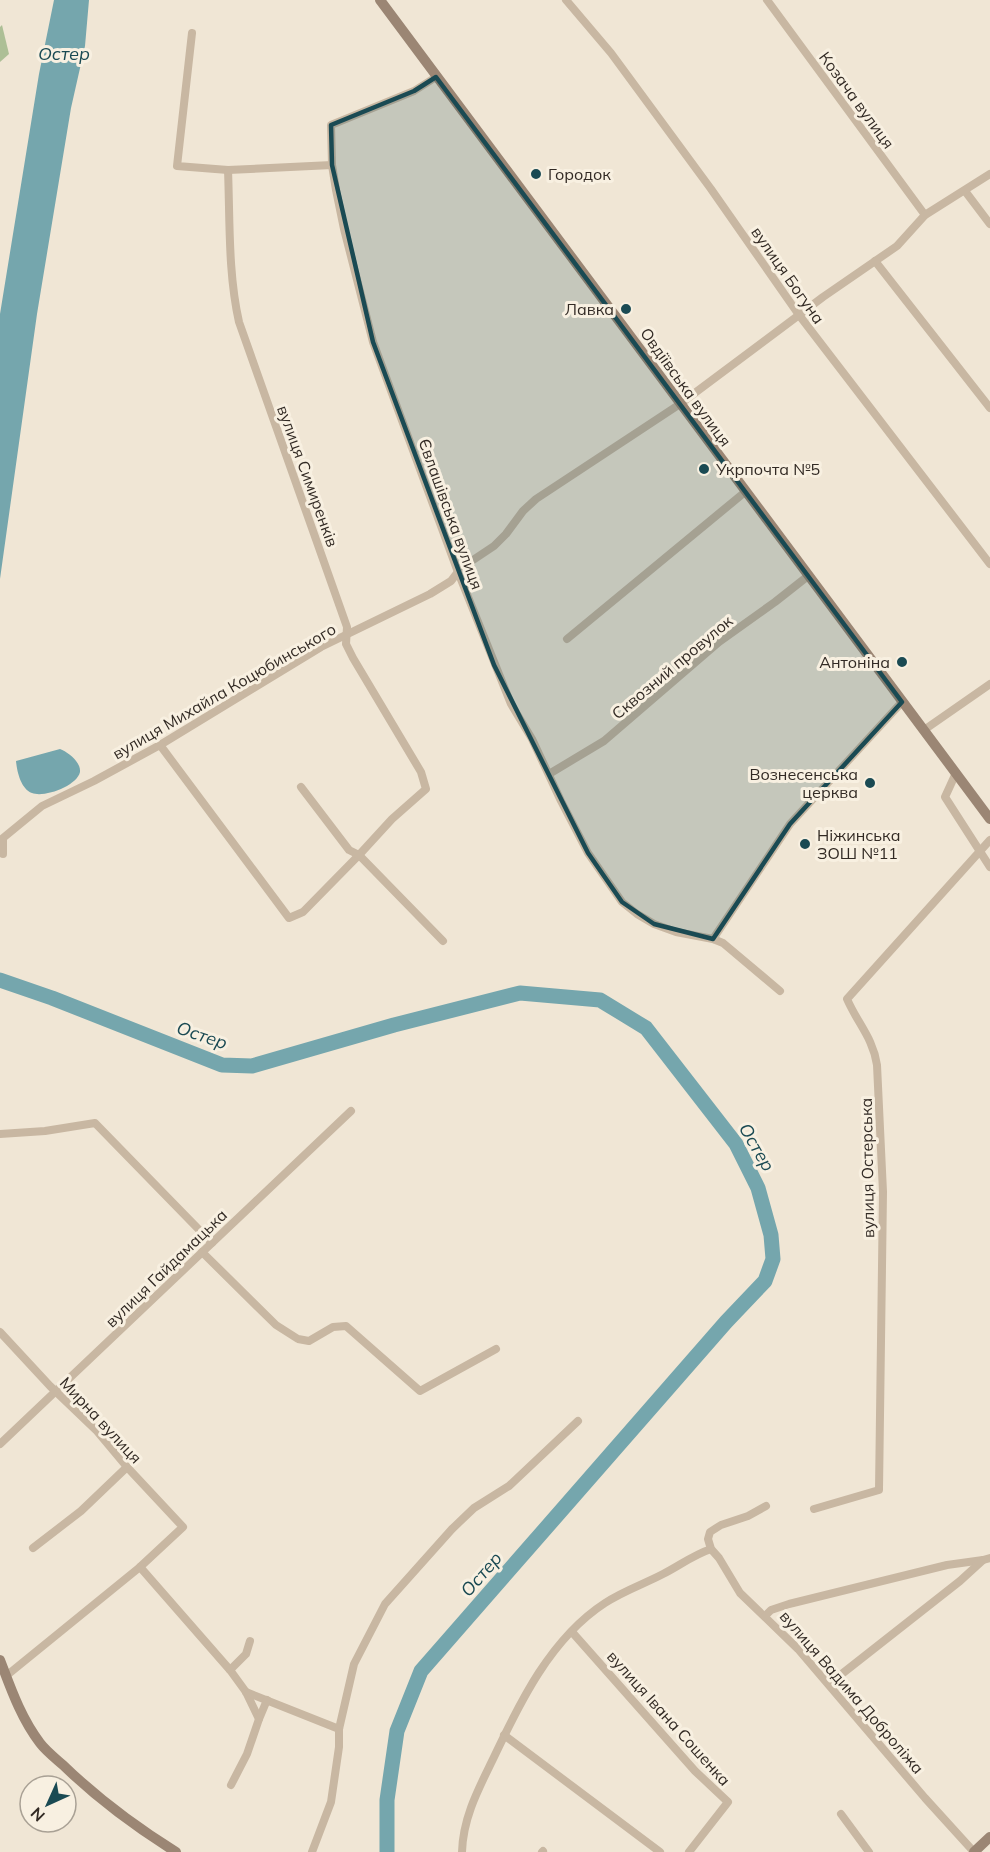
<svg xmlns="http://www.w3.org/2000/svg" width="990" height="1852" viewBox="0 0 990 1852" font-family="Mulish,sans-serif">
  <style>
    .green { fill: #adbf96 }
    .water { fill: #75a6ad }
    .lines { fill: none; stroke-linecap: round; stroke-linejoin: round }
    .river { stroke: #75a6ad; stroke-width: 15 }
    .street { stroke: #c8b7a2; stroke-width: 8 }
    .secondary { stroke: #9b8674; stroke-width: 10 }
    .marked { fill: #1a4a53; fill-opacity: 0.2; stroke: #1a4a53; stroke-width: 4.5; stroke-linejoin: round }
    .poi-dot { fill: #1a4a53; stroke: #f8f0e1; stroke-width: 2 }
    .labels { text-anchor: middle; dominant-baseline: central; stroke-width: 6; stroke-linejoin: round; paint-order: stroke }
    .street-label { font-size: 16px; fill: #322a24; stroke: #f8f0e1 }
    .poi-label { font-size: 16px; fill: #322a24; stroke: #f8f0e1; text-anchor: start }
    .water-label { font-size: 18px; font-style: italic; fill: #1a4a53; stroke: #f8f0e1 }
  </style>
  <rect width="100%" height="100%" fill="#f0e6d5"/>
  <polygon class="green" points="2,25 9,54 0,62 0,27"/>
  <g class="water">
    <polygon points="54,0 89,0 85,46 71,108 37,314 0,579 0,314 39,74"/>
    <path d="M60,749c8,3 21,13 20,23 -3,14 -36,26 -48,21 -11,-4 -15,-21 -16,-32z"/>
  </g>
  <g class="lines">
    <polyline class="river" points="0,980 52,998 222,1065 252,1066 394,1025 520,993 600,1000 646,1028 736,1144 758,1188 771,1235 773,1259 765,1281 726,1322 421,1671 397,1731 387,1800 387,1852"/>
    <g class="street">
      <polyline points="566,0 611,53 711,189 799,315 990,564"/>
      <polyline points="767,0 925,215"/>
      <polyline points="192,33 177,166 228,170 332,165"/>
      <polyline points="436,77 414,91 331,125 332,165 336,190 344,229 373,342 458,572 511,704 532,739 561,801 588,853 622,902 637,914 654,924 676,932 713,939 723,943 780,991"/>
      <polyline points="965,191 990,224"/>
      <polyline points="875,261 990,408"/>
      <polyline points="567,639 745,492"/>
      <polyline points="924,730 990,684"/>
      <path d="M160,745l129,173 14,-6 56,-57 33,-36 34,-30 -5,-17 -68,-114 -7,-14 1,-17 -108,-305c-11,-49 -9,-101 -11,-152"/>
      <polyline points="956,773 945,797 990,867"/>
      <polyline points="549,774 604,741 719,642 775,602 808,576"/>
      <polyline points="301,787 349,850 359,855 443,941"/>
      <polyline points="3,854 3,838 42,806 94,781 160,745 321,647 430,594 451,581 461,568 494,546 506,534 523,511 536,499 680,404 823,297 897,246 925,215 990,174"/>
      <polyline points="713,939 790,824 902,702"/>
      <polyline points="0,1134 45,1131 95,1123 212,1243"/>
      <polyline points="202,1252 276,1325 298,1339 309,1341 333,1327 346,1326 420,1391 496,1349"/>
      <polyline points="0,1332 50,1386 96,1430 127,1467 183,1527 140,1567 6,1676"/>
      <polyline points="0,1444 351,1111"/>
      <polyline points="766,1506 748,1516 721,1525 710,1532 708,1539 711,1549 719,1558 740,1593 798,1649 925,1798 974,1852"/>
      <path d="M814,1509l65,-19 4,-298 -6,-127c-4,-27 -19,-41 -30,-66l143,-159"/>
      <polyline points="33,1548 81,1511 127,1467"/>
      <polyline points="140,1567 230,1670 246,1692 259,1719 247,1754 231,1785"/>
      <polyline points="765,1616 771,1610 789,1604 947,1565 983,1560"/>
      <polyline points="572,1632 695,1771 728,1802 689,1852"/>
      <polyline points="230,1670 246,1654 250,1641"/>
      <polyline points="829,1684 960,1581 983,1560 990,1558"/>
      <polyline points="246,1692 339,1729"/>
      <polyline points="259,1719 267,1700"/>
      <polyline points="504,1735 660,1852"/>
      <polyline points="841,1814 869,1852"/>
      <polyline points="312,1852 331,1802 339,1747 339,1729 354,1664 385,1604 452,1529 474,1508 509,1486 578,1421"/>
      <path d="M462,1852c1,-35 17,-64 32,-95 26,-55 57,-119 111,-154 18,-12 39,-19 58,-29 16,-8 30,-19 48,-25"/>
      <polyline points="542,1852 543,1851"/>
    </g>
    <g class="secondary">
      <polyline points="380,0 990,819"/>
      <path d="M0,1660c11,29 21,58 40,83 6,8 15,15 23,22 34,33 73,62 113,87"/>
      <polyline points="974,1852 990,1837"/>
    </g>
  </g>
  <path class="marked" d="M436,77l466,625 -112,122 -77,115 -59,-15 -32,-22 -34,-49 -94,-188 -121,-323 -41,-177 -1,-40 83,-34z"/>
  <g class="poi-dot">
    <circle cx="536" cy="174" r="6"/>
    <circle cx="626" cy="309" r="6"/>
    <circle cx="704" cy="469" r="6"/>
    <circle cx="902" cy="662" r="6"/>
    <circle cx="870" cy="783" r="6"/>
    <circle cx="805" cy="844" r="6"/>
  </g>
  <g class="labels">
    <g class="street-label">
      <text transform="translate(857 100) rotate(54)">Козача вулиця</text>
      <text transform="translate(788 275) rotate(55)">вулиця Богуна</text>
      <text transform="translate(686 387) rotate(54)">Овдіївська вулиця</text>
      <text transform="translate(308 476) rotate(70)">вулиця Симиренків</text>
      <text transform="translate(451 514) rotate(70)">Євлашівська вулиця</text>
      <text transform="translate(672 667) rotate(-40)">Сквозний провулок</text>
      <text transform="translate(224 691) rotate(-30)">вулиця Михайла Коцюбинського</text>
      <text transform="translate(867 1168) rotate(-91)">вулиця Остерська</text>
      <text transform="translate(166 1268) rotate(-44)">вулиця Гайдамацька</text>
      <text transform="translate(101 1420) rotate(47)">Мирна вулиця</text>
      <text transform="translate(852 1692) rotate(49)">вулиця Вадима Доброліжа</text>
      <text transform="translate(669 1718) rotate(48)">вулиця Івана Сошенка</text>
    </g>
    <g class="poi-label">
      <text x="548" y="174">Городок</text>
      <text x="614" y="309" text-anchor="end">Лавка</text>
      <text x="716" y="469">Укрпочта №5</text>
      <text x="890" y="662" text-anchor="end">Антоніна</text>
      <text x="858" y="774" text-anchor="end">Вознесенська<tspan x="858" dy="18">церква</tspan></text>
      <text x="817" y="835">Ніжинська<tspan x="817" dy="18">ЗОШ №11</tspan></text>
    </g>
    <g class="water-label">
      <text x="64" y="53">Остер</text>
      <text transform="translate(202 1035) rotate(19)">Остер</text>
      <text transform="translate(757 1147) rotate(60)">Остер</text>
      <text transform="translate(481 1574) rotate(-49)">Остер</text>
    </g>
  </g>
  <g transform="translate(48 1804) rotate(225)"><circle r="28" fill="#f8f0e1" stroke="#a9a195" stroke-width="1.5"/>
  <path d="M0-4.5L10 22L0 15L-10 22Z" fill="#1a4a53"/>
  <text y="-9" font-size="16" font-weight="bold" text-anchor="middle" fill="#322a24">N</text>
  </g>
</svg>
